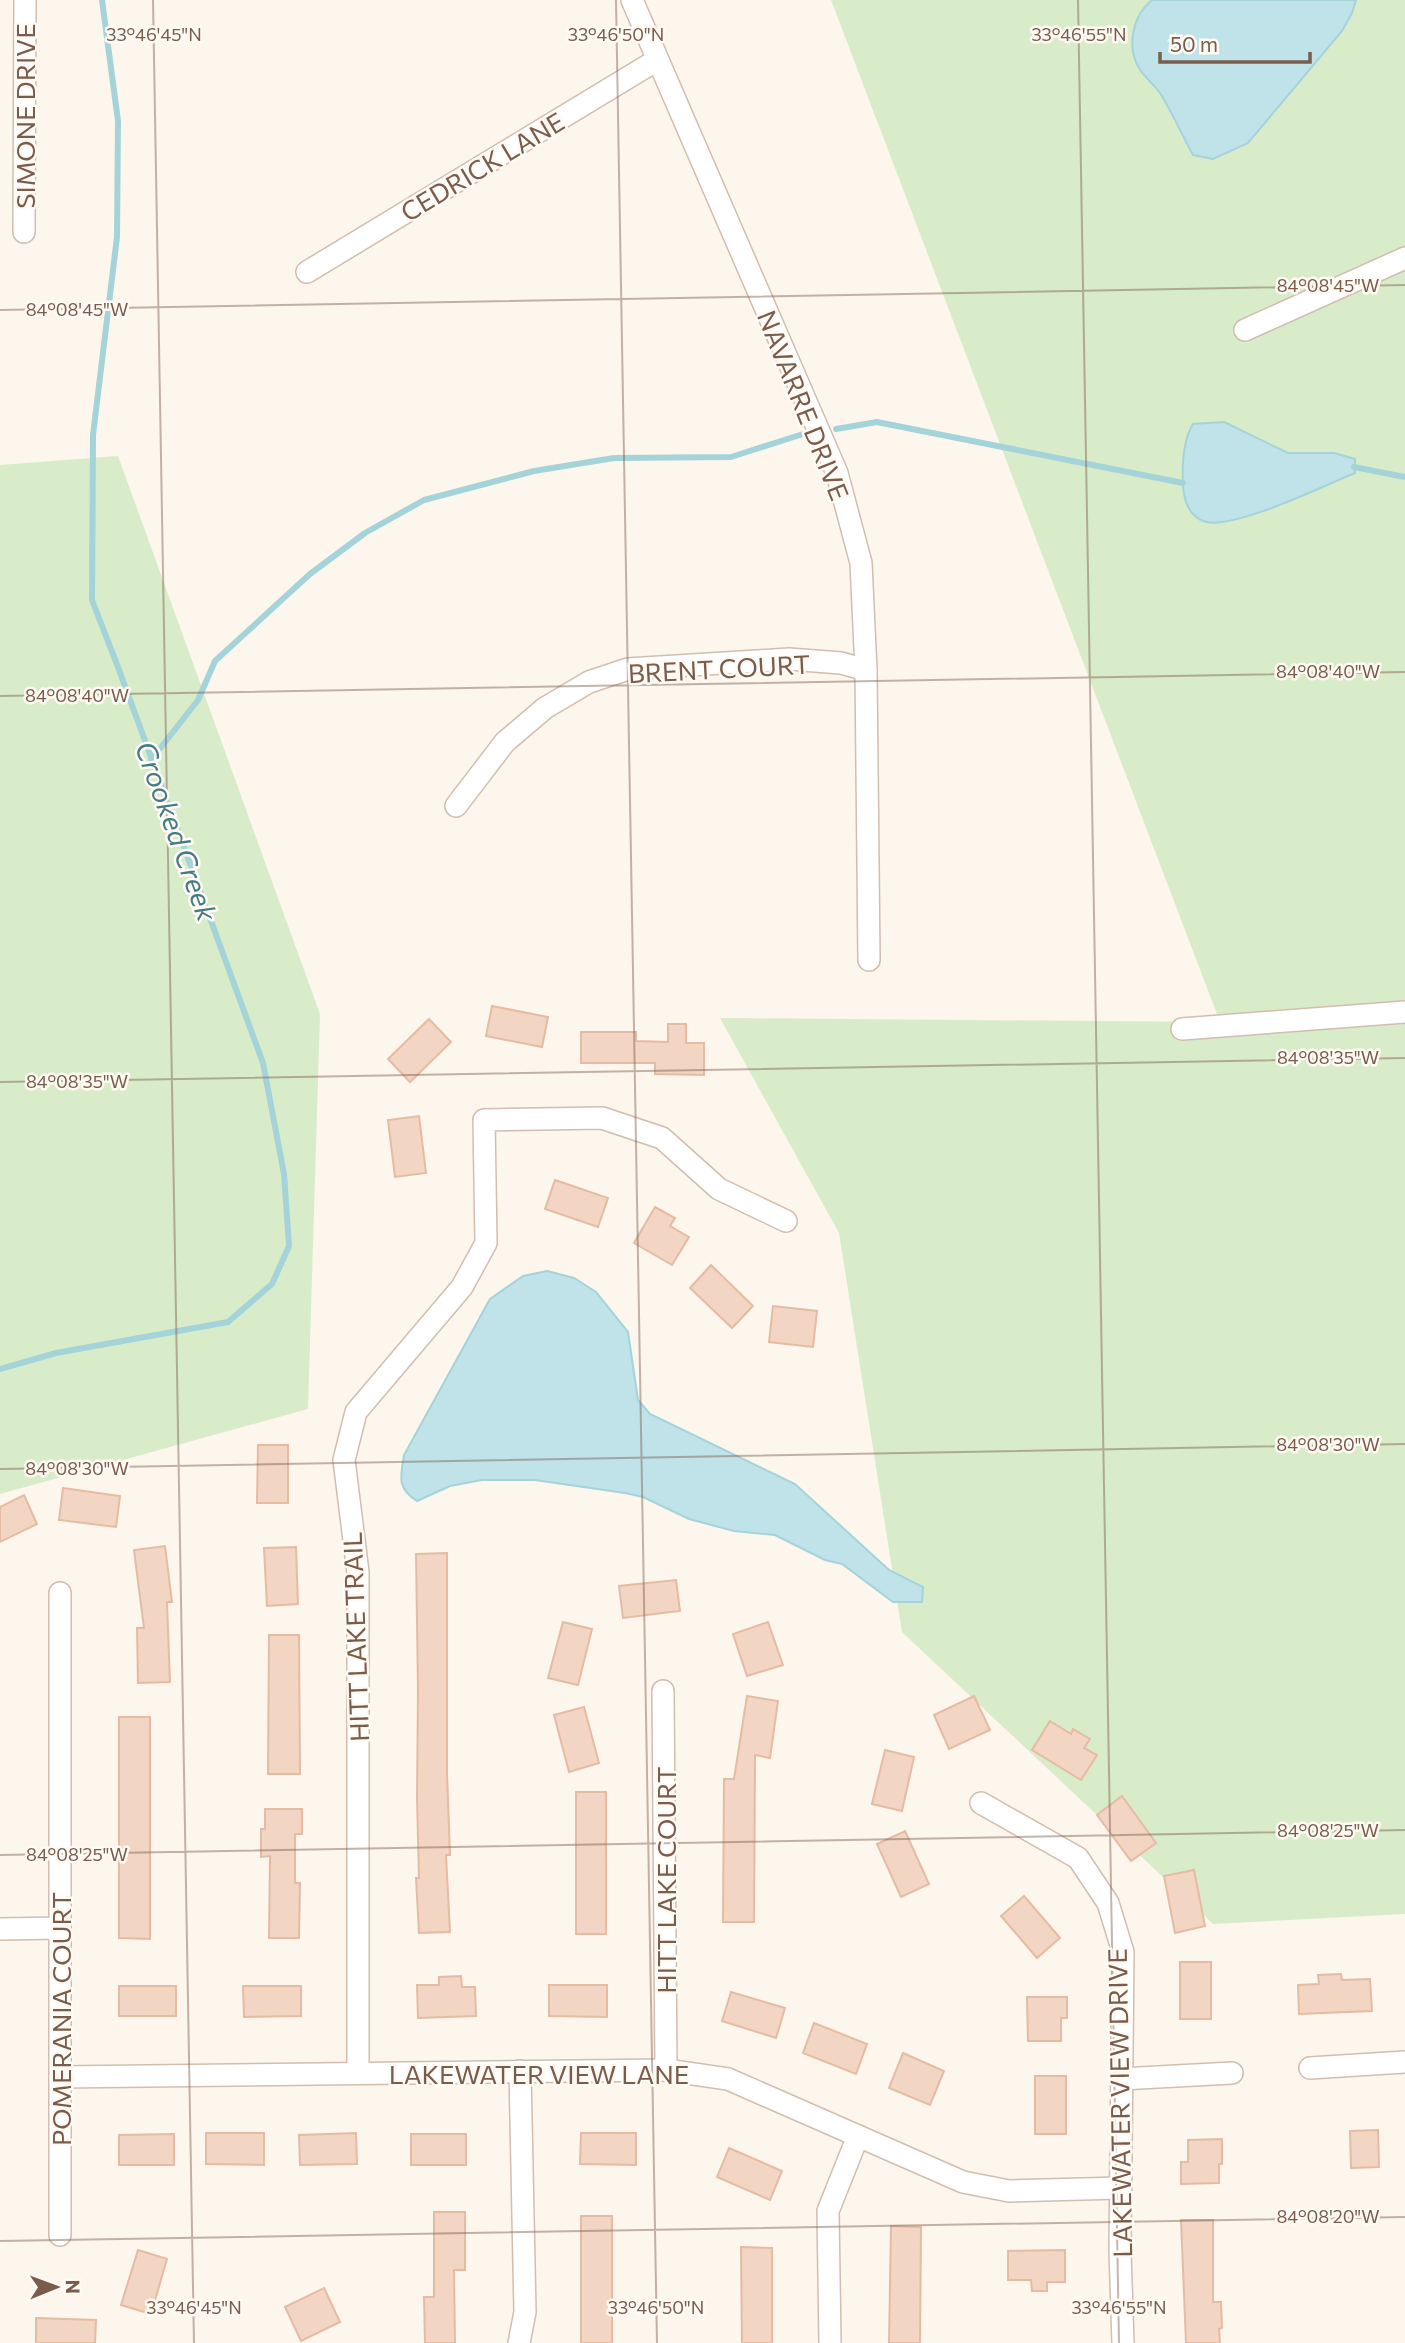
<svg xmlns="http://www.w3.org/2000/svg" width="1405" height="2343" viewBox="0 0 1405 2343" font-family="Commissioner,sans-serif">
  <style>
    .green { fill: #d8ecc9 }
    .water { fill: #bfe3e8; stroke: #a5d3da; stroke-width: 2 }
    .lines { fill: none; stroke-linecap: round; stroke-linejoin: round }
    .stream { stroke: #a5d3da; stroke-width: 6 }
    .building { fill: #f3d5c3; stroke: #e6bba3; stroke-width: 2 }
    .minor-casing { stroke: #d1beb0; stroke-width: 24 }
    .minor { stroke: #fff; stroke-width: 21 }
    .ticks { fill: none; stroke: #7a5c4d; stroke-width: 2; stroke-opacity: 0.45 }
    .labels { text-anchor: middle; dominant-baseline: central; stroke-width: 5; stroke-linejoin: round; paint-order: stroke }
    .street-label { font-size: 26px; fill: #7a5c4d; stroke: #fffaf3 }
    .water-label { font-size: 28px; font-style: italic; fill: #437c86; stroke: #fffaf3 }
    .ticks-label { font-size: 18px; text-anchor: middle; fill: #7a5c4d; stroke: #fffaf3; stroke-width: 5; stroke-linejoin: round; paint-order: stroke }
  </style>
  <rect width="100%" height="100%" fill="#fdf6ec"/>
  <g class="green">
    <polygon points="831,0 1405,0 1405,1914 1213,1924 902,1632 839,1233 720,1018 1220,1022"/>
    <polygon points="118,456 320,1014 308,1409 0,1494 0,465"/>
  </g>
  <g class="water">
    <path d="M1152,0h204l-4,13 -10,18 -94,112 -35,16 -20,-4c-11,-20 -21,-43 -33,-62 -6,-9 -16,-16 -21,-25 -13,-22 -6,-53 13,-68z"/>
    <path d="M1224,422l64,31h46l21,6v14c-30,12 -125,59 -152,48 -15,-6 -19,-21 -20,-35 -1,-20 0,-46 10,-62z"/>
    <path d="M547,1271l27,7 22,14 32,40 10,68 12,14 145,70 94,86 34,17 -1,15h-29l-51,-38 -17,-4 -50,-25 -41,-4 -45,-12 -46,-22 -18,-4 -90,-13h-53l-32,6 -33,15c-21,-13 -16,-25 -13,-46l86,-156 33,-23z"/>
  </g>
  <g class="lines">
    <g class="stream">
      <polyline points="836,429 877,422 1183,483"/>
      <polyline points="1354,467 1405,477"/>
      <polyline points="151,760 198,700 215,661 310,574 365,533 424,500 534,471 614,458 731,457 803,434"/>
      <polyline points="0,1369 56,1353 228,1322 272,1284 289,1246 284,1174 263,1063 118,667 92,600 93,435 117,237 118,121 102,0"/>
    </g>
  </g>
  <g class="building">
    <polygon points="492,1006 548,1017 542,1047 486,1036"/>
    <polygon points="429,1019 451,1042 410,1082 388,1059"/>
    <polygon points="668,1024 686,1024 686,1043 704,1043 704,1075 655,1074 655,1063 581,1063 581,1032 636,1032 636,1041 668,1042"/>
    <polygon points="419,1116 426,1173 395,1177 388,1120"/>
    <polygon points="555,1180 608,1198 598,1227 545,1209"/>
    <polygon points="655,1207 675,1218 670,1226 689,1237 672,1265 634,1243"/>
    <polygon points="711,1265 753,1306 732,1328 690,1288"/>
    <polygon points="773,1306 817,1311 813,1347 769,1342"/>
    <polygon points="258,1445 288,1445 288,1503 257,1503"/>
    <polygon points="63,1488 120,1496 116,1527 59,1520"/>
    <polygon points="24,1495 37,1524 0,1542 0,1507"/>
    <polygon points="165,1546 172,1602 167,1602 170,1682 138,1683 137,1628 144,1628 134,1550"/>
    <polygon points="296,1547 298,1604 267,1606 264,1548"/>
    <polygon points="447,1553 447,1773 450,1855 446,1855 450,1932 419,1933 416,1878 419,1878 417,1798 418,1689 416,1554"/>
    <polygon points="676,1580 680,1611 623,1618 619,1586"/>
    <polygon points="563,1622 592,1629 578,1685 548,1678"/>
    <polygon points="768,1622 783,1665 747,1676 733,1634"/>
    <polygon points="269,1635 299,1635 300,1774 268,1774"/>
    <polygon points="747,1696 778,1701 770,1758 755,1755 754,1922 723,1922 724,1779 734,1779"/>
    <polygon points="974,1696 990,1730 949,1749 934,1715"/>
    <polygon points="584,1707 599,1763 569,1772 554,1715"/>
    <polygon points="119,1717 150,1717 150,1939 119,1938"/>
    <polygon points="1050,1721 1071,1734 1073,1729 1090,1739 1084,1748 1097,1755 1081,1780 1032,1750"/>
    <polygon points="885,1750 914,1757 902,1811 872,1804"/>
    <rect x="576" y="1792" width="30" height="142"/>
    <polygon points="1122,1796 1156,1843 1131,1861 1097,1815"/>
    <polygon points="265,1809 302,1809 302,1834 295,1834 295,1883 300,1883 299,1938 269,1938 270,1856 261,1857 261,1829 265,1829"/>
    <polygon points="905,1831 929,1884 901,1897 877,1844"/>
    <polygon points="1194,1870 1205,1926 1175,1933 1164,1876"/>
    <polygon points="1024,1896 1060,1938 1037,1958 1001,1916"/>
    <rect x="1180" y="1962" width="31" height="57"/>
    <polygon points="1341,1974 1342,1980 1370,1979 1372,2011 1299,2014 1298,1985 1319,1984 1318,1975"/>
    <polygon points="461,1976 462,1987 475,1987 476,2016 418,2018 417,1985 439,1985 439,1977"/>
    <polygon points="549,1985 607,1985 607,2017 549,2016"/>
    <rect x="119" y="1986" width="57" height="30"/>
    <polygon points="243,1986 301,1986 301,2016 244,2017"/>
    <polygon points="731,1992 785,2008 776,2038 722,2021"/>
    <polygon points="1027,1997 1067,1997 1067,2018 1061,2018 1061,2041 1028,2041"/>
    <polygon points="814,2023 867,2044 856,2074 803,2053"/>
    <polygon points="903,2053 944,2071 930,2105 889,2088"/>
    <rect x="1035" y="2076" width="31" height="58"/>
    <polygon points="1378,2130 1379,2167 1351,2168 1350,2131"/>
    <polygon points="206,2133 264,2133 264,2165 206,2164"/>
    <polygon points="356,2133 357,2164 300,2165 299,2135"/>
    <polygon points="581,2133 636,2133 636,2165 580,2164"/>
    <polygon points="174,2134 174,2165 119,2165 119,2135"/>
    <rect x="411" y="2134" width="55" height="31"/>
    <polygon points="1222,2139 1222,2164 1219,2164 1219,2183 1181,2184 1181,2162 1188,2162 1188,2140"/>
    <polygon points="729,2148 782,2171 770,2200 717,2177"/>
    <polygon points="434,2212 465,2212 465,2270 454,2270 455,2343 425,2343 424,2297 434,2297"/>
    <rect x="581" y="2216" width="31" height="127"/>
    <polygon points="1181,2220 1213,2220 1213,2302 1221,2302 1222,2328 1219,2329 1220,2343 1186,2343"/>
    <polygon points="891,2226 921,2227 920,2343 889,2343"/>
    <polygon points="741,2247 772,2248 772,2343 742,2343"/>
    <polygon points="138,2250 167,2259 151,2314 121,2305"/>
    <polygon points="1065,2250 1065,2282 1047,2282 1047,2291 1032,2291 1031,2280 1008,2280 1008,2251"/>
    <polygon points="324,2288 340,2322 301,2341 285,2307"/>
    <polygon points="36,2318 96,2320 95,2343 36,2343"/>
  </g>
  <g class="lines">
    <defs>
      <g id="minor">
        <polyline points="632,0 837,473 861,563 866,670 869,960"/>
        <polyline points="24,232 25,0"/>
        <polyline points="307,272 657,60"/>
        <polyline points="1245,330 1405,258"/>
        <polyline points="456,806 505,742 545,708 589,682 628,669 789,659 841,663 866,670"/>
        <polyline points="1182,1029 1405,1012"/>
        <polyline points="663,1691 666,2070"/>
        <polyline points="981,1803 1078,1858 1108,1903 1123,1952 1120,2251 1123,2343"/>
        <polyline points="0,1929 60,1928"/>
        <polyline points="1310,2068 1405,2062"/>
        <polyline points="358,2072 358,1572 344,1460 356,1412 462,1287 486,1243 484,1120 602,1118 662,1138 719,1189 786,1221"/>
        <polyline points="60,2077 666,2070 728,2079 963,2182 1009,2191 1120,2188"/>
        <polyline points="1121,2079 1232,2073"/>
        <polyline points="60,2235 60,1593"/>
        <polyline points="519,2343 525,2312 520,2071"/>
        <polyline points="830,2343 828,2211 858,2136"/>
      </g>
    </defs>
    <use href="#minor" class="minor-casing"/>
    <use href="#minor" class="minor"/>
  </g>
  <path class="ticks" d="M153,0l41,2343M616,0l41,2343M1078,0l41,2343M0,310l1405,-25M0,696l1405,-24M0,1082l1405,-24M0,1469l1405,-25M0,1855l1405,-25M0,2241l1405,-24"/>
  <g class="labels">
    <g class="street-label">
      <text transform="translate(24 116) rotate(-90)">SIMONE DRIVE</text>
      <text transform="translate(482 166) rotate(-31)">CEDRICK LANE</text>
      <text transform="translate(804 405) rotate(68)">NAVARRE DRIVE</text>
      <text transform="translate(719 668) rotate(-3)">BRENT COURT</text>
      <text transform="translate(355 1637) rotate(-92)">HITT LAKE TRAIL</text>
      <text transform="translate(665 1880) rotate(-90)">HITT LAKE COURT</text>
      <text transform="translate(60 2019) rotate(-90)">POMERANIA COURT</text>
      <text x="539" y="2073">LAKEWATER VIEW LANE</text>
      <text transform="translate(1119 2103) rotate(-91)">LAKEWATER VIEW DRIVE</text>
    </g>
    <g class="water-label">
      <text transform="translate(177 831) rotate(70)">Crooked Creek</text>
    </g>
  </g>
  <g class="ticks-label">
    <text x="154" y="41">33°46'45"N</text>
    <text x="616" y="41">33°46'50"N</text>
    <text x="1079" y="41">33°46'55"N</text>
    <text x="1328" y="292">84°08'45"W</text>
    <text x="77" y="316">84°08'45"W</text>
    <text x="1328" y="678">84°08'40"W</text>
    <text x="77" y="702">84°08'40"W</text>
    <text x="1328" y="1064">84°08'35"W</text>
    <text x="77" y="1088">84°08'35"W</text>
    <text x="1328" y="1451">84°08'30"W</text>
    <text x="77" y="1475">84°08'30"W</text>
    <text x="1328" y="1837">84°08'25"W</text>
    <text x="77" y="1861">84°08'25"W</text>
    <text x="1328" y="2223">84°08'20"W</text>
    <text x="194" y="2314">33°46'45"N</text>
    <text x="656" y="2314">33°46'50"N</text>
    <text x="1119" y="2314">33°46'55"N</text>
  </g>
  <g transform="translate(56 2287) rotate(89)" stroke="#fffaf3" stroke-width="5" paint-order="stroke">
  <path d="M0-5L12 26L0 18L-12 26Z" fill="#7a5c4d"/>
  <text y="-10" font-size="19" font-weight="bold" text-anchor="middle" fill="#7a5c4d">N</text>
  </g>
  <path d="M1160 52v10h150v-10" fill="none" stroke="#7a5c4d" stroke-width="3.5"/>
  <text x="1170" y="52" font-size="21" fill="#7a5c4d" stroke="#fffaf3" stroke-width="5" paint-order="stroke">50 m</text>
</svg>
